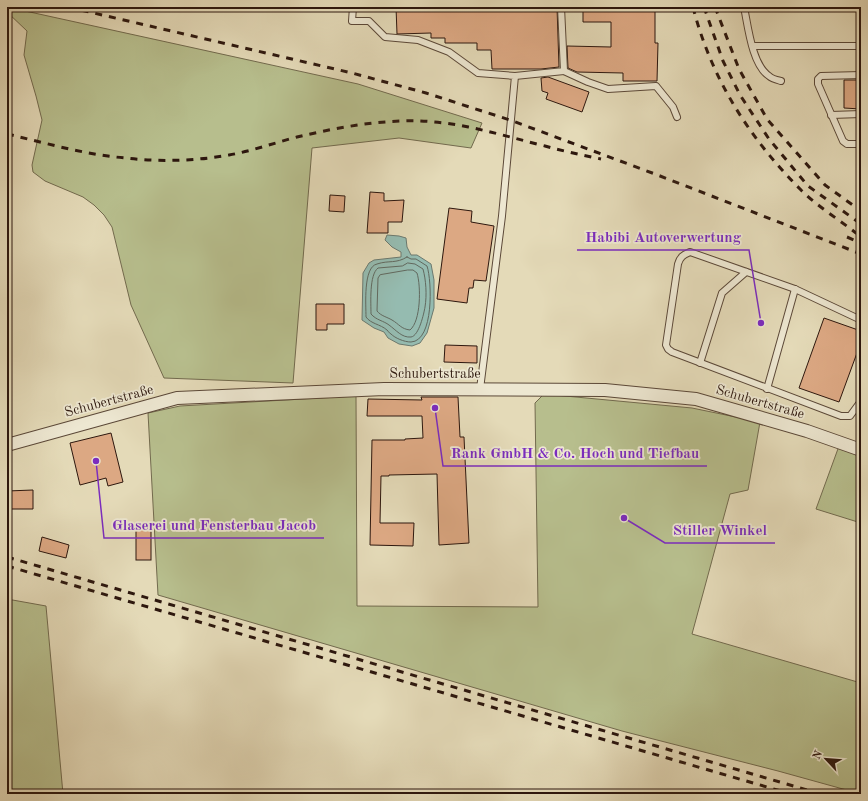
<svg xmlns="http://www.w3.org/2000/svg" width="868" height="801" viewBox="0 0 868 801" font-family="'Old Standard TT',serif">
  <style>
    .green { fill: #b7be8d; stroke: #726a4e }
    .water { fill: #95bbb0; stroke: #6b796f }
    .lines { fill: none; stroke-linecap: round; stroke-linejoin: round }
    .shore { stroke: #61695f; stroke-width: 1 }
    .building { fill: #dca883; stroke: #2d170e }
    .lane-casing { stroke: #5b4838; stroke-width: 8 }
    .street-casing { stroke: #5b4838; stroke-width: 14 }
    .lane { stroke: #ede7d1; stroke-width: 6 }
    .street { stroke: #ede7d1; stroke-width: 12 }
    .rail { stroke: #2d170e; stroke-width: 3; stroke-dasharray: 7 7; stroke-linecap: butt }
    .labels { text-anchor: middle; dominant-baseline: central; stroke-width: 3.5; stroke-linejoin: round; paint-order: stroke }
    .street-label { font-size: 14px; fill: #2d170e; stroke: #ede7d1 }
    .leader { fill: none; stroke: #7b2cbf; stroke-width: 1.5 }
    .callout-dot { fill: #7b2cbf; stroke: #ede7d1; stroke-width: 1.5 }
    .callout-label { font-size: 15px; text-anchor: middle; font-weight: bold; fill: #7b2cbf; stroke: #ede7d1; stroke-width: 3.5; stroke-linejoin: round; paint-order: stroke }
  </style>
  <rect width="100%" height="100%" fill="#e4dab8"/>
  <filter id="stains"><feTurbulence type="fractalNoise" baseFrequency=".005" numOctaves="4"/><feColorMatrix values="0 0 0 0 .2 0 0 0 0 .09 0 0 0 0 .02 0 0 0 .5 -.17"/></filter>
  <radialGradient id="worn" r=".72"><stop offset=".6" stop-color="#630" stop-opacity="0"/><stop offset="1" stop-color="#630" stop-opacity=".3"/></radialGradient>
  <g class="green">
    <polygon points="7,7 358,84 482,123 471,148 399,138 312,148 293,383 164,378 131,305 112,227 104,215 94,205 83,197 45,181 33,172 32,165 42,120 36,96 24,55 27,31 7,12"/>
    <polygon points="544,394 692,408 760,422 748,490 730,494 692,634 861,683 861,794 778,771 622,731 158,595 148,413 180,406 356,396 357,606 538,607 535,403"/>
    <polygon points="839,446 861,454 861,523 816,509"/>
    <polygon points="7,599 46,606 63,794 7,794"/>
  </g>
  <polygon class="water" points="387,235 399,236 406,238 407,247 411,255 417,255 431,264 434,280 434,308 427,333 420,343 412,346 399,344 388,338 384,332 374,328 362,320 363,273 369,263 374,260 401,257 401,252 392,247 385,240"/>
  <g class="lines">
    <g class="shore">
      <path d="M407,257l4,2h5l11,7c5,15 7,75 -16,76 -7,0 -16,-4 -20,-8 -3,-2 -2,-2 -4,-4 -7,-6 -16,-6 -21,-13 0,-12 -3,-50 11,-53 12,-4 19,0 30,-7z"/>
      <path d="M408,263l7,1 8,5c3,11 4,26 2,38 -1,6 -6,29 -14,30 -9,1 -15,-7 -22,-12 -5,-4 -13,-5 -18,-11 0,-11 -2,-39 7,-46l24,-2z"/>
      <path d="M408,270h5l4,3c4,13 4,48 -7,57 -9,-1 -11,-6 -18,-10 -5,-3 -11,-4 -15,-9l1,-33 2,-3z"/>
    </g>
  </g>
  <g class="building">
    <polygon points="396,7 557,7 559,67 541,69 492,69 491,50 477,50 477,43 445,43 445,38 431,38 431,33 397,34"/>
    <polygon points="583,7 655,7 655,43 658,43 657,81 623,81 623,73 577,72 568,68 567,46 611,47 611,22 583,22"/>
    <polygon points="548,77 589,92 582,112 546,99 548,93 542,91 541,78"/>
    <polygon points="844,80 861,80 861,109 844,108"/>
    <polygon points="370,192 384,193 384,201 404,200 402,222 388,222 388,233 367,233"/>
    <polygon points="330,195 345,196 344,212 329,211"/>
    <polygon points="449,208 472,211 471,222 494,226 486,281 474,280 473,288 469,288 467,303 437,299"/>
    <polygon points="316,304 344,304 344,324 327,324 327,330 316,330"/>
    <polygon points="824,318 861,331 861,342 839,402 799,388"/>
    <polygon points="445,345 477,346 477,363 444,362"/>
    <polygon points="421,397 458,397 460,437 464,437 469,543 439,545 437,474 389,475 389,476 381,476 380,523 414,523 413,546 370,545 372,440 405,440 405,439 423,438 422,416 367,416 368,399 422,400"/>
    <polygon points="111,433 123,482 108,486 106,478 80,485 70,443"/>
    <polygon points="33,490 33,509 7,509 7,491"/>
    <rect x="136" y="529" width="15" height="31"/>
    <polygon points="42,537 69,545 66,558 39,551"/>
  </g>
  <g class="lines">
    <defs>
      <g id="lane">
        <polyline points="353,7 352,21 369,21 385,37 418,40 449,52 478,73 515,76 502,216 480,389"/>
        <path d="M744,7c4,19 8,58 25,69 3,3 8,4 12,5"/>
        <polyline points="753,46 861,46"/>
        <polyline points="564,71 588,82 608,89 656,86 673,107 677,117"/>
        <polyline points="861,75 821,76 818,79 818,84 843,141 847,144 861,144"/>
        <polyline points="515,76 564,71 561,7"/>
        <polyline points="831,115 861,114"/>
        <path d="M861,320l-66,-31 -105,-37c-7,3 -10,5 -12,12l-12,81 2,4 4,3 169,64h9l11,-15"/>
        <polyline points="700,363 722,293 746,272"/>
        <polyline points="767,389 795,289"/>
      </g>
      <polyline id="street" points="7,445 177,398 384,389 605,390 696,399 807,431 861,450"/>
    </defs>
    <use href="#lane" class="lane-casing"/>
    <use href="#street" class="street-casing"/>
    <use href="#lane" class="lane"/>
    <use href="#street" class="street"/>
    <g class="rail">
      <polyline points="68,7 352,73 426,93 510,120 655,174 861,254"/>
      <path d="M693,7c18,71 56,131 108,183 16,16 37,29 55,43l5,3"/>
      <polyline points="704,7 723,61 740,95 769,139 808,186 861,224"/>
      <polyline points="715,7 739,69 767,119 825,185 861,211"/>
      <path d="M7,134c39,9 79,21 119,24 34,4 69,3 103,-3 23,-4 45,-12 68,-18 34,-8 70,-15 105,-16 51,-2 94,13 143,25 18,5 37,9 56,13"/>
      <polyline points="847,237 861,243"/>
      <polyline points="7,557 821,794"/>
      <polyline points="7,566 791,794"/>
    </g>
  </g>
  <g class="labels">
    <g class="street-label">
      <text x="435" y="374">Schubertstraße</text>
      <text transform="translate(109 401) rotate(-15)">Schubertstraße</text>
      <text transform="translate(760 402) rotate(16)">Schubertstraße</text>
    </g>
  </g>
  <path class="leader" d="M761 323L749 250H577M435 408L443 466H707M96 461L104 538H324M624 518L665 543H775"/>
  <g class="callout-dot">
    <circle cx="761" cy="323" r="4"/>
    <circle cx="435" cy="408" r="4"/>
    <circle cx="96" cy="461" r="4"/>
    <circle cx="624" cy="518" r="4"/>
  </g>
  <g class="callout-label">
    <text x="663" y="242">Habibi Autoverwertung</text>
    <text x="575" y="458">Rank GmbH &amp; Co. Hoch und Tiefbau</text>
    <text x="214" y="530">Glaserei und Fensterbau Jacob</text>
    <text x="720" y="535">Stiller Winkel</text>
  </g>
  <rect width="868" height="801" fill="none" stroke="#e4dab8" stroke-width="24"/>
  <rect x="8" y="8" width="852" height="785" fill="none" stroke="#2d170e" stroke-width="2"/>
  <rect x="12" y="12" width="844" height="777" fill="none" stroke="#2d170e"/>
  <g transform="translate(826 759) rotate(296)" stroke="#ede7d1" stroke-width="3" paint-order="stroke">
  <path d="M0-3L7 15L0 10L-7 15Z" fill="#2d170e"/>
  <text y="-6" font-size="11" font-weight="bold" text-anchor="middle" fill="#2d170e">N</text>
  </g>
  <rect width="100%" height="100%" filter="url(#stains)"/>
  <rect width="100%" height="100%" fill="url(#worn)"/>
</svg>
